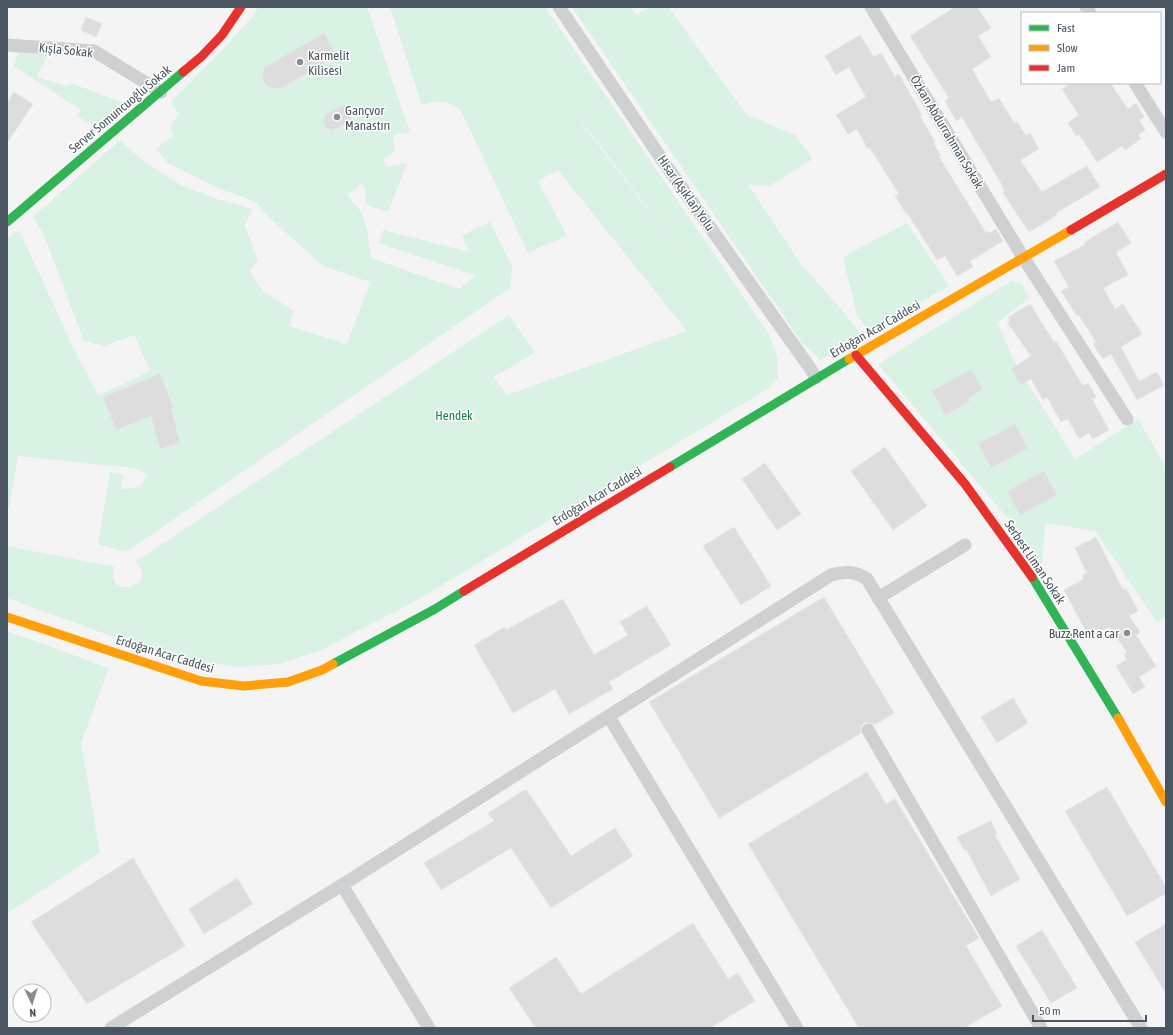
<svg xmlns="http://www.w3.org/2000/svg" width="1173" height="1035" viewBox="0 0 1173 1035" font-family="'Asap Condensed',sans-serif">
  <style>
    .green { fill: #d9f2e3; fill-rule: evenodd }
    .building { fill: #ddddde; stroke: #e5e6e7 }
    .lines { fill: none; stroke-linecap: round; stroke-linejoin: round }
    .street { stroke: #ced0d2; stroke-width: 13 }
    .fast { stroke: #30b455; stroke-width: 9 }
    .slow { stroke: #ff9f0a; stroke-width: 9 }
    .jam { stroke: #e5322d; stroke-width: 9 }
    .poi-dot { fill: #868d94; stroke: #fff; stroke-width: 1.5 }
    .labels { text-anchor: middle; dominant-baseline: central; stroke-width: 3; stroke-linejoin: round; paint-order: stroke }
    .street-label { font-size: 13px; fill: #4a5661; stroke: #fff }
    .poi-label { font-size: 13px; fill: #4a5661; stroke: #fff; text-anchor: start }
    .park-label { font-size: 13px; fill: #17864f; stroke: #fff }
  </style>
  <rect width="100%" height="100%" fill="#f4f4f4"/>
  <g class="green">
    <polygon points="258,7 367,7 410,132 393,135 395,152 383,158 386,167 407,163 388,212 366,205 365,186 360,183 356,190 347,194 361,212 367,230 371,258 460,289 475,275 379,243 383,230 469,252 462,235 490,222 512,266 510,288 126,552 98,544 110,472 123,474 121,489 140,487 147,474 134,468 18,456 9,507 7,507 7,239 19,230 73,347 98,395 124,384 150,371 135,335 103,346 84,341 43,233 33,217 120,140 143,161 181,185 220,200 252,209 245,226 258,261 249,270 263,291 294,311 289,326 347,344 370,282 323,266 262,211 257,202 220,189 168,163 156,149 174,135 170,128 179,114 171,102 224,48 255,14"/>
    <path d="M390,7h155l223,326 9,23 1,21 -9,11 -355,214 -95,49 -40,13 -40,3 -52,-7 -46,-13 -134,-49v-52l108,21c-13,34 48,20 20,-5l374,-247 26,38 -42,24 14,18 180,-64 -129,-161 -20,11 29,55 -39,17 -67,-142c-14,-12 -22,-11 -39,-6zM577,117h1l104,135 -67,-85z"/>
    <polygon points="572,7 631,7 636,15 650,7 668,7 747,115 795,135 813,159 769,186 748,185 800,263 846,315 861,335 840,351 820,360 802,343"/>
    <polygon points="18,52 48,55 37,77 65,86 73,84 131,105 100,130 77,116 81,110 14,66"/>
    <polygon points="907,223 949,286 869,332 857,315 843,257"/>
    <polygon points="1011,281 1022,284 1029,298 998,322 1012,358 1075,459 1138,419 1166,467 1166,617 1157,622 1095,531 1045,523 1042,565 1020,533 878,364"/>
    <polygon points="7,631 109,668 81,743 100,853 7,913"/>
  </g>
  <g class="building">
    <polygon points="955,7 977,7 991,28 978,36 991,57 972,69 991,102 999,98 1014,123 1017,121 1026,136 1030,133 1039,149 1020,160 1042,192 1087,166 1100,187 1056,213 1057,215 1029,232 1003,193 1005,191 1001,185 1002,185 962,117 956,121 945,101 949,98 910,36"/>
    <polygon points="86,17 102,24 96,37 81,30"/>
    <polygon points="324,33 337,56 279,89 267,86 262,80 264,68"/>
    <polygon points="860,35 874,57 881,53 895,77 899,74 922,115 920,116 935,142 933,143 941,156 939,157 986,233 988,231 990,233 996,229 1003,241 970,261 973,267 957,276 945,256 937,260 908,214 907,215 895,196 899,194 870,148 868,149 857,129 848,134 836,115 866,97 849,67 836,75 825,56"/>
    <polygon points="1072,83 1110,83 1128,109 1136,103 1144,117 1139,120 1145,130 1138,135 1141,139 1125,150 1122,146 1097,162 1079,134 1076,136 1068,123 1079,115 1062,89"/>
    <polygon points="14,92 33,104 7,143 7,103"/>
    <polygon points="344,105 352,120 333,130 326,128 323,121 325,115"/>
    <polygon points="1118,222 1131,243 1116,252 1128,275 1103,288 1115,309 1123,304 1142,334 1121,347 1139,381 1157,372 1164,385 1137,400 1111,354 1103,359 1093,344 1096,342 1079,315 1077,316 1061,291 1069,287 1054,261 1086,244 1085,242"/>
    <polygon points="1030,304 1054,342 1056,341 1083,386 1088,383 1096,397 1092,399 1109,430 1093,439 1089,433 1079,439 1068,419 1061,422 1047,397 1043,400 1031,379 1021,385 1011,369 1031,356 1007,322 1010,321 1008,317"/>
    <polygon points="971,369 983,389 968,398 970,401 946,415 932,391"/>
    <polygon points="160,374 173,407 171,408 180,443 160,449 151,416 116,430 103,397"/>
    <polygon points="1015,424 1028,448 991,468 978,444"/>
    <polygon points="885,447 927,506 893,530 851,471"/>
    <polygon points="765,463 801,514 777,530 742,479"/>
    <polygon points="1044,471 1057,495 1020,515 1007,491"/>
    <polygon points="734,527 771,586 741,605 703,546"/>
    <polygon points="1096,537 1123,590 1126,588 1138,611 1129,616 1140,632 1136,635 1156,666 1139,677 1145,687 1133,694 1116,666 1127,660 1124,654 1127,652 1109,627 1089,637 1064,590 1084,579 1082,575 1087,573 1075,548"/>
    <polygon points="824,597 894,713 874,725 868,722 864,723 861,726 861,733 719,818 649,702"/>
    <polygon points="563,599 594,655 628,635 620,622 647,606 671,645 609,682 613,689 569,714 555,689 513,713 474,645 505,627 506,630"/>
    <polygon points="1013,698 1028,723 997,743 981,717"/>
    <polygon points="867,772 886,804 895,799 979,938 966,946 1002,1006 964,1028 859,1028 748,844"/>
    <polygon points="1107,787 1166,887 1166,893 1127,916 1065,811"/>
    <polygon points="526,789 571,856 615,828 633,856 551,908 511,848 441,890 424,863 494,821 488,813"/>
    <polygon points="991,821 997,834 995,835 1020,879 991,896 966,849 964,850 957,837"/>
    <polygon points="133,858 185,946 87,1004 31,922"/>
    <polygon points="237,878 253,904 204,934 189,909"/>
    <polygon points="693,923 728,979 738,973 755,1001 710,1028 536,1028 509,988 556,957 581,994"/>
    <polygon points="1166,924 1166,994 1135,942"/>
    <polygon points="1042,930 1077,988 1051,1003 1016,946"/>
  </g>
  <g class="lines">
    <g class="street">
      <polyline points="559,7 663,161 810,368 816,378"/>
      <polyline points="871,7 1023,257 1127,419"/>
      <polyline points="1086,7 1090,13"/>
      <polyline points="7,45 94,51 161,92"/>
      <polyline points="1135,83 1166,132"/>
      <polyline points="878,598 965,545"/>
      <polyline points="609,717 797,1028"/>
      <polyline points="868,730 1041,1028"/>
      <polyline points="342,885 429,1028"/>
      <path d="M111,1028l231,-143 489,-310c14,-4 24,-4 36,4l274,449"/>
    </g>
    <g class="fast">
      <polyline points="7,222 183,72"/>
      <polyline points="670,467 849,359"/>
      <polyline points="1032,577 1118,718"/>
      <polyline points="333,664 435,609 464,591"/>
    </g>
    <g class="slow">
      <polyline points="849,359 1071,230"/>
      <polyline points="7,617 201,681 244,686 288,682 322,670 333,664"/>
      <polyline points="1118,718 1166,802"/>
    </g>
    <g class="jam">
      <polyline points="183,72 201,57 222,35 241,7"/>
      <polyline points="1071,230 1166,174"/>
      <polyline points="856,355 965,484 1032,577"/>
      <polyline points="464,591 670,467"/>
    </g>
  </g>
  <g class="poi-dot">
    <circle cx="300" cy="62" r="4"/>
    <circle cx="337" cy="117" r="4"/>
    <circle cx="1127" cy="633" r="4"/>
  </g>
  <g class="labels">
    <g class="street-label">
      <text transform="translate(66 50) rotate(6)">Kışla Sokak</text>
      <text transform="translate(120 109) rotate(-40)">Server Somuncuoğlu Sokak</text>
      <text transform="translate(947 132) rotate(59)">Özkan Abdurrahman Sokak</text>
      <text transform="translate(686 193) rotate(55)">Hisar (Aşıklar) Yolu</text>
      <text transform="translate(875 329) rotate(-30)">Erdoğan Acar Caddesi</text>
      <text transform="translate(597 496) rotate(-31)">Erdoğan Acar Caddesi</text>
      <text transform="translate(1035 562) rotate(56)">Serbest Liman Sokak</text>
      <text transform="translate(165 654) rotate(17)">Erdoğan Acar Caddesi</text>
    </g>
    <g class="poi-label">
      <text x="308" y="55">Karmelit<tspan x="308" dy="15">Kilisesi</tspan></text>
      <text x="345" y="110">Gançvor<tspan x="345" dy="15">Manastırı</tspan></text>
      <text x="1119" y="633" text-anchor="end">Buzz Rent a car</text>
    </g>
    <g class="park-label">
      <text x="454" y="415">Hendek</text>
    </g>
  </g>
  <rect width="1173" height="1035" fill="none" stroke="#4a5661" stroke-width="16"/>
  <rect x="1021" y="12" width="140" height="72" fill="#ffffff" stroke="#b7bbc0"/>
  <rect x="1029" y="25" width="20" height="6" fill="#30b455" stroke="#b7bbc0"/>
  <text x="1057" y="32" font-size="12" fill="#4a5661">Fast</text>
  <rect x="1029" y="45" width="20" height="6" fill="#ff9f0a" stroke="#b7bbc0"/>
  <text x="1057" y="52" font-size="12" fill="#4a5661">Slow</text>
  <rect x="1029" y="65" width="20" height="6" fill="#e5322d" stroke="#b7bbc0"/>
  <text x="1057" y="72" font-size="12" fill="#4a5661">Jam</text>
  <g transform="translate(32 1003) rotate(176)"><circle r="19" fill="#ffffff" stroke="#b7bbc0"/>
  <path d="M0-3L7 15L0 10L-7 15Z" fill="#868d94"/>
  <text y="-6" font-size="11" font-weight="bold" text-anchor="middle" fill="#4a5661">N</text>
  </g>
  <path d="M1033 1015v6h113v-6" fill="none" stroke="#4a5661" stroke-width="2"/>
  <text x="1039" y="1015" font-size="12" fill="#4a5661" stroke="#ffffff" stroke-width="3" paint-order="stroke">50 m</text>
</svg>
